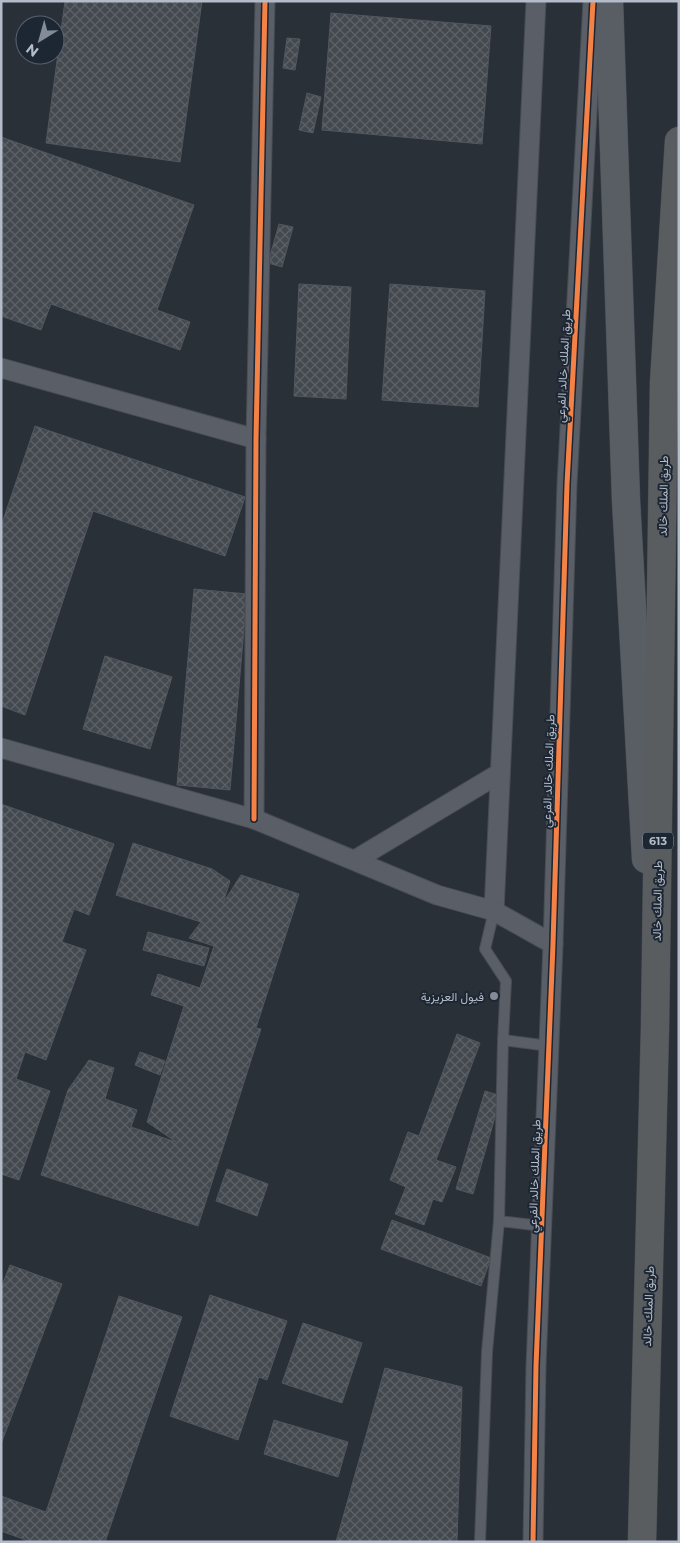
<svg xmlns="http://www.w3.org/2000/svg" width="680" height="1543" viewBox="0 0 680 1543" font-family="Montserrat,Vazirmatn,sans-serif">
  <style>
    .building { fill: url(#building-cross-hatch); stroke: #52575f }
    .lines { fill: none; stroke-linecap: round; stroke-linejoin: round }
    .service-casing { stroke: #484c53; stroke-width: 12 }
    .minor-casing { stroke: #484c53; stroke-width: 21 }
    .secondary-casing { stroke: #484c53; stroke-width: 29 }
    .motorway-casing { stroke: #474c53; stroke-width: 29 }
    .service { stroke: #5a5e66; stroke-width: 10 }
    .minor { stroke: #5a5e66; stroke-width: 19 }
    .secondary { stroke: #595d64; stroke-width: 28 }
    .motorway { stroke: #5a5d60; stroke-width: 28 }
    .cycleway-casing { stroke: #1d2633; stroke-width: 8 }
    .cycleway { stroke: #f48246; stroke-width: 5 }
    .poi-dot { fill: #848b96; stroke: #1d2633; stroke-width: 2 }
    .labels { text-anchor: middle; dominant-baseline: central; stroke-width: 4; stroke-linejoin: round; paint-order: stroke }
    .shield { fill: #1d2633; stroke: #878f9c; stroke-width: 1 }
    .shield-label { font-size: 11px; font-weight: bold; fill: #b4bcc9 }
    .street-label { font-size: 12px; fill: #b4bcc9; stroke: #1d2633 }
    .poi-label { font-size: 12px; fill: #b4bcc9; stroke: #1d2633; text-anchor: end }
  </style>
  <defs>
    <pattern id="building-cross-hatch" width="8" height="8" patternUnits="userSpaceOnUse" patternTransform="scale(1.25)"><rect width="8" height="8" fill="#444950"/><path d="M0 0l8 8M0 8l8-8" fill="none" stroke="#5d6168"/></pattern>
  </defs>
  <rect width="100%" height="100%" fill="#2a3038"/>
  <g class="building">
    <polygon points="65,1 202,1 180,162 46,143"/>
    <polygon points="331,13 491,26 482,144 322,130"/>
    <polygon points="287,38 300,39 295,70 283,68"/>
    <polygon points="307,93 321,97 313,133 299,130"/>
    <polygon points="1,137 194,205 157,310 190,322 180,350 51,304 41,330 1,316"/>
    <polygon points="279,224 293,227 282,267 268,263"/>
    <polygon points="299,284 351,287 346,399 294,396"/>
    <polygon points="390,284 485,291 478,407 382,400"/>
    <polygon points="35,426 245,497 225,556 93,511 25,715 1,706 1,526"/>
    <polygon points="194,589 247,594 230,790 177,785"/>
    <polygon points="105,656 172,677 150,749 83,729"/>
    <polygon points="1,804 114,844 89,915 74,909 62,942 86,950 46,1060 25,1052 16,1079 50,1091 19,1180 1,1174"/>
    <polygon points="133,843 212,869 230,881 223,903 241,875 299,894 256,1028 261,1029 198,1226 41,1175 68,1090 89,1060 114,1068 105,1099 137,1110 131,1127 176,1142 147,1122 184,1006 151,995 158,974 200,988 214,946 189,938 201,922 116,895"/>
    <polygon points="148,932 209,948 204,966 143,950"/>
    <polygon points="457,1034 480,1043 436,1160 456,1167 442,1202 433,1199 424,1225 395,1214 406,1187 390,1180 408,1132 419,1136"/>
    <polygon points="140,1052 165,1061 160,1075 135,1065"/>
    <polygon points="485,1091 501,1096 473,1194 456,1189"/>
    <polygon points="227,1169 268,1184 257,1216 216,1201"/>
    <polygon points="392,1220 491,1258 481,1286 381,1249"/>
    <polygon points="10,1265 62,1284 1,1444 1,1288"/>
    <polygon points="210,1295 287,1321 267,1380 259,1377 238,1440 170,1416"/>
    <polygon points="119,1296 182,1317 105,1542 31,1542 1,1531 1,1496 46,1512"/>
    <polygon points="303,1323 362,1343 342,1403 282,1383"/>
    <polygon points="385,1368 462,1387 457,1542 336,1542"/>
    <polygon points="274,1420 348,1442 338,1477 264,1454"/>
  </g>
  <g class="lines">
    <defs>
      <g id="service">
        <polyline points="494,911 485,949 506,981 503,1040"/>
        <polyline points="499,1221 503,1040 549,1046"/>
        <polyline points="480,1542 487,1352 499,1221 542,1226"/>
      </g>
      <g id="minor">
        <polyline points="1,368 256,439"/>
        <polyline points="1,748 254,819 437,895 494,911 536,1"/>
        <polyline points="254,819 256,439 265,1"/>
        <polyline points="355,860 500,773"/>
        <polyline points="494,911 553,944"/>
        <polyline points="533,1542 536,1366 553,944 567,484 593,1"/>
      </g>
      <polyline id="secondary" points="609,1 626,500 646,859"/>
      <polyline id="motorway" points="642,1542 655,1027 664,383 679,141"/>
    </defs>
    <use href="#service" class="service-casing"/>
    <use href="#minor" class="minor-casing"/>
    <use href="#secondary" class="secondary-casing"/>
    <use href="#motorway" class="motorway-casing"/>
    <use href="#service" class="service"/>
    <use href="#minor" class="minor"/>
    <use href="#secondary" class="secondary"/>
    <use href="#motorway" class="motorway"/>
    <defs>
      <g id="cycleway">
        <polyline points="254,819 256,439 265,1"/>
        <polyline points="533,1542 536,1366 553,944 567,484 593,1"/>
      </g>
    </defs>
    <use href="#cycleway" class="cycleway-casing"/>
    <use href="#cycleway" class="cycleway"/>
  </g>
  <circle class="poi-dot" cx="494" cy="996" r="5"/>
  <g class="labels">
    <rect class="shield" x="643" y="832.5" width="30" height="17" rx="4"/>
    <g class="shield-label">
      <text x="658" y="841">613</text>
    </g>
    <g class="street-label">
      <text transform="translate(563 366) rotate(-87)">طريق الملك خالد الفرعي</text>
      <text transform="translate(663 496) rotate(-89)">طريق الملك خالد</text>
      <text transform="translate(548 771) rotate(-88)">طريق الملك خالد الفرعي</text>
      <text transform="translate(657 901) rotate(-89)">طريق الملك خالد</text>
      <text transform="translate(534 1176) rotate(-88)">طريق الملك خالد الفرعي</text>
      <text transform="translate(648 1306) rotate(-88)">طريق الملك خالد</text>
    </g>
    <g class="poi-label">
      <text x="484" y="996">فيول العزيزية</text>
    </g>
  </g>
  <rect width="680" height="1543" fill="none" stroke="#b4bcc9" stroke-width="5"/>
  <g transform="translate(40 40) rotate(217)"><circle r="24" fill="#1d2633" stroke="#59626f"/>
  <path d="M0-4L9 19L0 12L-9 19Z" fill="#848b96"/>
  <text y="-8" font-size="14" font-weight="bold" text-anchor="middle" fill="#b4bcc9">N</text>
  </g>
</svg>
